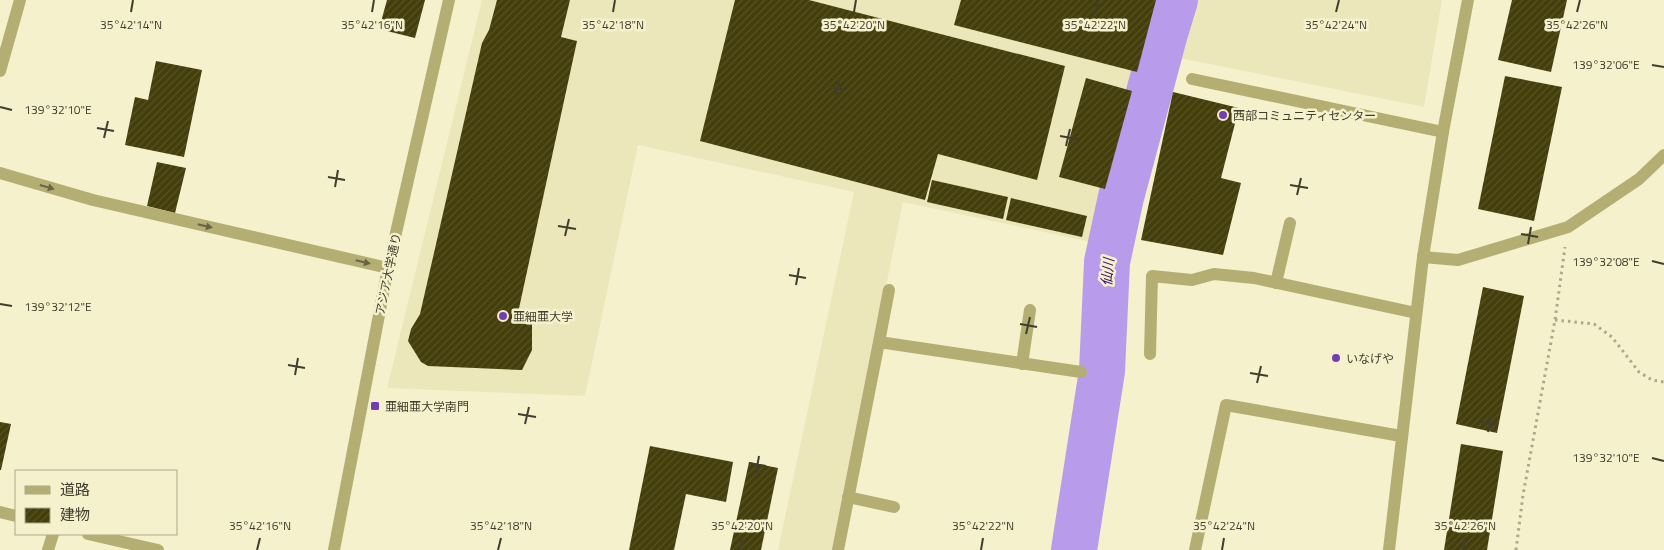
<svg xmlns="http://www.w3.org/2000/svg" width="1664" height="550" viewBox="0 0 1664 550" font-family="'Titillium Web','Noto Sans JP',sans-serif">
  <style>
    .built { fill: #ece7bb }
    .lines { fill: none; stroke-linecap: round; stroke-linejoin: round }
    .river { stroke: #b89bea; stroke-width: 46 }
    .building { fill: url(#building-hatch) }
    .path { stroke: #aba88c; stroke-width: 3; stroke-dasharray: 2.5 4; stroke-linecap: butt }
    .service { stroke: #b4ae73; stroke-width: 12 }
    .minor { stroke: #b4ae73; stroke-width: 12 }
    .tertiary { stroke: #b4ae73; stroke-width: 12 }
    .oneway { fill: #686547 }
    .ticks { fill: none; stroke: #3f3e2f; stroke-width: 2 }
    .poi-dot { fill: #733eb5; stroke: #f5f1cc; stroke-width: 2 }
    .labels { text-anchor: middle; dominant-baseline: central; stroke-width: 5; stroke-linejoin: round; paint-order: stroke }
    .poi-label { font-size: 12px; fill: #3f3e2f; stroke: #f5f1cc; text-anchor: start }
    .street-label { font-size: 12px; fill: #3f3e2f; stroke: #f5f1cc }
    .water-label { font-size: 14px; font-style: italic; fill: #3a0966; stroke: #f5f1cc }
    .ticks-label { font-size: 12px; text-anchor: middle; fill: #3f3e2f; stroke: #f5f1cc; stroke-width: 5; stroke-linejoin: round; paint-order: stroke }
  </style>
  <defs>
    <pattern id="building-hatch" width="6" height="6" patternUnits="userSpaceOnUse" patternTransform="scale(1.25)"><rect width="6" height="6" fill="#443e0b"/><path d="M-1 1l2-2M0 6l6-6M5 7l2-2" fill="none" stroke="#575226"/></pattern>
  </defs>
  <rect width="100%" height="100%" fill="#f5f1cc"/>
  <polygon class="built" points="482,0 1442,0 1424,107 1149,52 1096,243 903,202 833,550 778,550 854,192 638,145 585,396 387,388"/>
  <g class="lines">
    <polyline class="river" points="1074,550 1102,371 1107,262 1121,197 1165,33 1175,0"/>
  </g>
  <g class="building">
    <polygon points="387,0 425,0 415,38 379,29"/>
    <polygon points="497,0 570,0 561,37 577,41 518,313 529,315 532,324 532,350 522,370 428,366 421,362 408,341 411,329 420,314 482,43 489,30"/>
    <polygon points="735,0 809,0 1065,66 1037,180 938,154 925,200 700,141"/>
    <polygon points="961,0 1156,0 1137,72 954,25"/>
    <polygon points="1512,0 1567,0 1551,72 1498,60"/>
    <polygon points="156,61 202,70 184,157 125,145 135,97 148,100"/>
    <polygon points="1505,76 1562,87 1534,221 1478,209"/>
    <polygon points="1086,78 1132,91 1105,189 1059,177"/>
    <polygon points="1173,92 1239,108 1221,178 1241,183 1223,255 1141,240"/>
    <polygon points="157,162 186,168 175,213 147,206"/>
    <polygon points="932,180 1008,197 1003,219 927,202"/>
    <polygon points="1011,198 1087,216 1082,237 1006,220"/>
    <polygon points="1483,287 1524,296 1497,433 1456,424"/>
    <polygon points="0,422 11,424 1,470 0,470"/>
    <polygon points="1461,444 1503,451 1487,550 1444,550"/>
    <polygon points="650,446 733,462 726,502 686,494 674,550 629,550"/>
    <polygon points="749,462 778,468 761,550 730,550"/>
  </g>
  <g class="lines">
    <g class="path">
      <polyline points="1555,320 1594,324 1612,337 1639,372 1652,380 1664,382"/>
      <polyline points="1516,550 1523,495 1555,320 1565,247"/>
    </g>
    <g class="service">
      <polyline points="1423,257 1458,260 1568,227 1639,179 1664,155"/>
      <polyline points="1276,283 1290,223"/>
      <polyline points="879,342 889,290"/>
      <polyline points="1150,354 1152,276 1192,280 1214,274 1254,278 1416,313"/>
      <polyline points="1022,364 1030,310"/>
      <polyline points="848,497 894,507"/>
    </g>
    <g class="minor">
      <polyline points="0,71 20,0"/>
      <polyline points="1192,79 1443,132"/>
      <polyline points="0,173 93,200 388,268"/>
      <polyline points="0,512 16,516"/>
      <polyline points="88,534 158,550"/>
      <polyline points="48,550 53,534"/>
      <polyline points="838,550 879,342 1081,372"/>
      <polyline points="1195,550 1226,405 1401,436"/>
    </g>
    <g class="tertiary">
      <polyline points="334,550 388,268 449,0"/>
      <polyline points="1389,550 1423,257 1443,132 1468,0"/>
    </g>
  </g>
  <defs><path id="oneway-solid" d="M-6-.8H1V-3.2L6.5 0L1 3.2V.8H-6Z" transform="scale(1.25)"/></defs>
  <g class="oneway">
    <use href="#oneway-solid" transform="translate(47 187) rotate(16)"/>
    <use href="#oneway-solid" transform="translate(205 226) rotate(13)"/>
    <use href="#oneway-solid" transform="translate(363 262) rotate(13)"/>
  </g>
  <path class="ticks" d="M131,12l2,-12M372,12l2,-12M613,12l2,-12M854,12l2,-12M1095,12l3,-12M1336,12l3,-12M1577,12l3,-12M1652,65l12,2M829,87l17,3M836,97l3,-17M0,107l12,3M97,128l17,3M1060,136l17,3M104,138l4,-17M1066,146l4,-17M328,177l17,3M1290,185l18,3M335,187l3,-17M1297,195l4,-17M558,226l18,3M1521,234l17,3M565,236l4,-17M1528,244l3,-17M1652,261l12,3M789,275l17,3M796,285l3,-17M0,304l12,2M1020,324l17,3M1026,334l4,-17M288,365l17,3M1250,373l18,3M295,375l3,-17M1257,383l4,-17M518,414l18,3M1481,422l17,3M525,424l4,-17M1488,432l3,-17M1652,458l12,3M749,463l17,3M756,473l3,-17M257,550l3,-12M498,550l3,-12M740,550l2,-12M981,550l2,-12M1222,550l2,-12M1463,550l2,-12"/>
  <g class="poi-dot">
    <circle cx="1223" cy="115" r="5"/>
    <circle cx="503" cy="316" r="5"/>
    <circle cx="1336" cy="358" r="5"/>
    <rect x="370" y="401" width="10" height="10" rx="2.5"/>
  </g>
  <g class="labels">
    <g class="poi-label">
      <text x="1233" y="115">西部コミュニティセンター</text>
      <text x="513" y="316">亜細亜大学</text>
      <text x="1346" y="358">いなげや</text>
      <text x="385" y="406">亜細亜大学南門</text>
    </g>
    <g class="street-label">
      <text transform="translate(388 274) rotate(-78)">アジア大学通り</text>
    </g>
    <g class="water-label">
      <text transform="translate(1107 272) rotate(-85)">仙川</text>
    </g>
  </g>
  <g class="ticks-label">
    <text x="131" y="29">35°42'14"N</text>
    <text x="372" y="29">35°42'16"N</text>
    <text x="613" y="29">35°42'18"N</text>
    <text x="854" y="29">35°42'20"N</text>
    <text x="1095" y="29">35°42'22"N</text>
    <text x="1336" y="29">35°42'24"N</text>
    <text x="1577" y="29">35°42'26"N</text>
    <text x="1606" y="69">139°32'06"E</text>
    <text x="58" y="114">139°32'10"E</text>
    <text x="1606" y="266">139°32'08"E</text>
    <text x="58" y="311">139°32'12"E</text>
    <text x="1606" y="462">139°32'10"E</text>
    <text x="260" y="530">35°42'16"N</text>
    <text x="501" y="530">35°42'18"N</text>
    <text x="742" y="530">35°42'20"N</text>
    <text x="983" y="530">35°42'22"N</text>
    <text x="1224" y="530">35°42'24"N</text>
    <text x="1465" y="530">35°42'26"N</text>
  </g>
  <rect x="15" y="470" width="162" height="65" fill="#f5f1cc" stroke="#aca98d"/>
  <rect x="25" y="486" width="25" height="8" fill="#b4ae73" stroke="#aca98d"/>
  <text x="60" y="495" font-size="15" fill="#3f3e2f">道路</text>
  <rect x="25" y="508" width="25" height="15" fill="url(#building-hatch)" stroke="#aca98d"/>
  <text x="60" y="520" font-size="15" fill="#3f3e2f">建物</text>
</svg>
